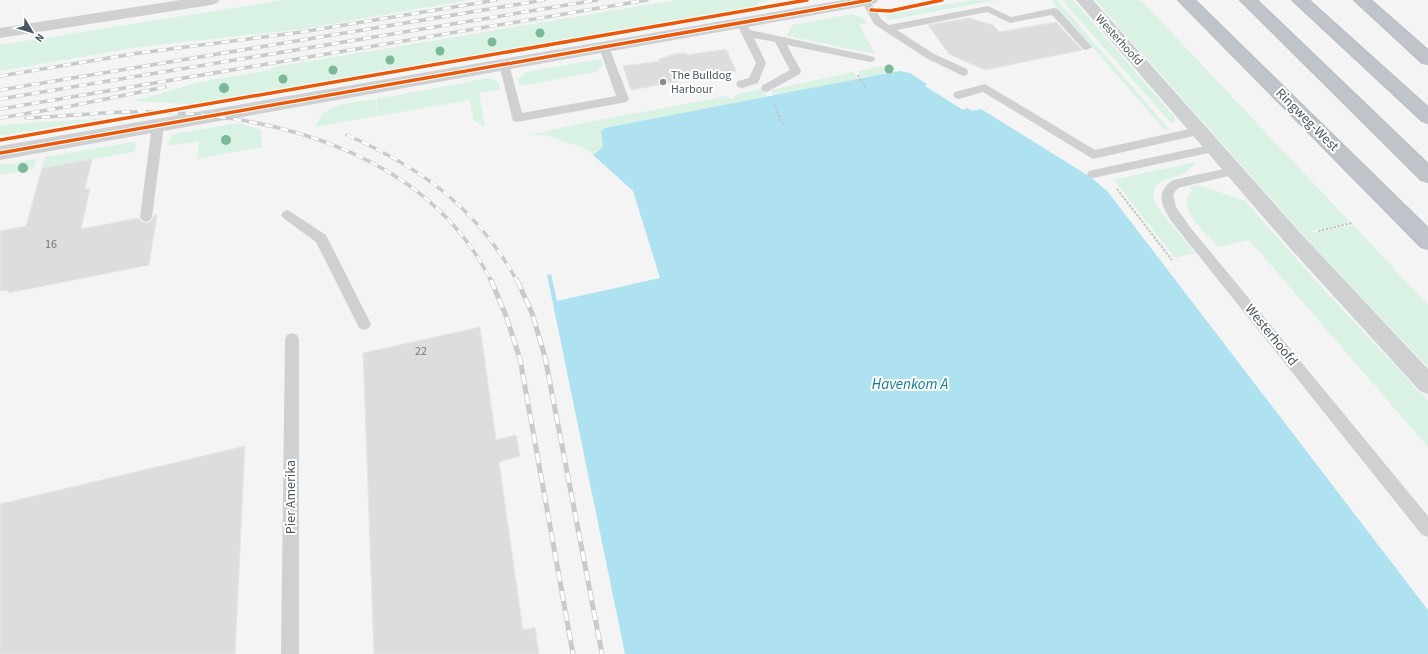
<svg xmlns="http://www.w3.org/2000/svg" width="1428" height="654" viewBox="0 0 1428 654" font-family="'Source Sans 3',sans-serif">
  <style>
    .green { fill: #d9f2e3 }
    .water { fill: #aee2f0 }
    .building { fill: #ddddde; stroke: #e5e6e7 }
    .lines { fill: none; stroke-linecap: round; stroke-linejoin: round }
    .motorway-casing { stroke: #b9bec3; stroke-width: 2 }
    .path { stroke: #bcc7c4; stroke-width: 2; stroke-dasharray: 2.5 1.5; stroke-linecap: butt }
    .service { fill: #ced0d2; fill-rule: evenodd }
    .minor { fill: #ced0d2; fill-rule: evenodd }
    .motorway { fill: #bec4c9; fill-rule: evenodd }
    .rail-far1-casing { stroke: #c9cacc; stroke-width: 3.5 }
    .rail-casing { stroke: #c9cacc; stroke-width: 5 }
    .rail-far1 { stroke: #fff; stroke-width: 2.5; stroke-dasharray: 8; stroke-linecap: butt }
    .rail { stroke: #fff; stroke-width: 3.5; stroke-dasharray: 10; stroke-linecap: butt }
    .cycleway-casing { stroke: #fff; stroke-width: 5.5 }
    .cycleway { stroke: #e8590c; stroke-width: 3.5 }
    .tree { fill: #7ab899 }
    .poi-dot { fill: #868d94; stroke: #fff; stroke-width: 1.5 }
    .labels { text-anchor: middle; dominant-baseline: central; stroke-width: 4; stroke-linejoin: round; paint-order: stroke }
    .far-street-label { font-size: 12px; fill: #4a5661; stroke: #fff }
    .far-poi-label { font-size: 12px; fill: #4a5661; stroke: #fff; text-anchor: start }
    .number-label { font-size: 12px; fill: #707881 }
    .street-label { font-size: 14px; fill: #4a5661; stroke: #fff }
    .water-label { font-size: 15px; font-style: italic; fill: #0c7c9b; stroke: #fff }
  </style>
  <rect width="100%" height="100%" fill="#f4f4f4"/>
  <g class="green">
    <polygon points="284,0 469,0 302,29 139,47 0,71 0,45"/>
    <polygon points="677,0 772,0 756,3 757,6 741,9 190,104 133,101 200,82 270,70 274,67"/>
    <polygon points="972,0 997,0 888,20 885,15"/>
    <polygon points="1051,0 1057,0 1169,129 1165,130"/>
    <polygon points="1062,0 1073,0 1175,118 1174,123 1171,123"/>
    <polygon points="1095,0 1138,0 1142,1 1350,222 1311,231 1313,233 1353,225 1428,305 1428,367 1323,257"/>
    <polygon points="853,14 864,19 867,23 859,25 875,54 787,36 792,25"/>
    <polygon points="601,59 603,65 596,72 520,86 518,79 526,72"/>
    <polygon points="882,66 886,74 862,78 858,71"/>
    <polygon points="853,72 858,79 774,96 771,90"/>
    <polygon points="489,78 498,82 500,90 479,93 485,125 482,126 473,119 470,100 378,116 377,99"/>
    <polygon points="760,89 764,89 767,97 603,129 602,138 603,147 593,155 584,148 551,137 543,135 529,135 584,123 727,96 731,99 734,98 735,95"/>
    <path d="M376,99l1,17 -61,11c3,-24 41,-25 60,-28z"/>
    <polygon points="108,118 0,136 0,125"/>
    <polygon points="239,123 261,130 262,147 197,159 199,141 168,146 169,139 174,134"/>
    <polygon points="132,142 136,144 134,152 42,168 45,157"/>
    <polygon points="36,159 33,169 0,175 0,165 16,163 16,164 17,164 18,162"/>
    <path d="M1195,162c-5,11 -19,15 -30,18 -9,3 -13,10 -11,19 3,11 33,43 41,54l-20,5 -61,-78z"/>
    <path d="M1199,185l46,16 69,78 114,122v46l-179,-207 -31,7 -9,-11 -2,1c-8,-11 -31,-34 -14,-46l-4,-4z"/>
  </g>
  <polygon class="water" points="899,71 910,73 927,84 925,86 963,110 967,108 972,111 981,109 1092,178 1108,192 1428,610 1428,654 625,654 547,275 551,274 557,301 660,278 633,191 593,155 603,147 601,131 605,128"/>
  <g class="building">
    <polygon points="969,18 993,25 999,32 1056,22 1082,50 985,70 949,54 928,25"/>
    <polygon points="726,49 736,71 631,90 623,66 660,61 659,59 675,54 686,53 687,55"/>
    <polygon points="92,159 85,189 90,188 81,229 139,218 141,221 147,223 151,221 154,216 157,215 149,265 8,293 9,290 0,291 0,231 26,226 42,168"/>
    <polygon points="480,327 496,440 516,435 520,456 499,462 523,630 535,627 539,654 374,654 363,353"/>
    <polygon points="245,446 235,654 0,654 0,504"/>
  </g>
  <g class="lines">
    <defs>
      <g id="motorway">
        <polygon points="1178,0 1195,0 1428,228 1428,249 1421,247"/>
        <polygon points="1240,0 1257,0 1428,164 1428,182 1421,180"/>
        <polygon points="1292,0 1309,0 1428,107 1428,123 1422,121"/>
        <polygon points="1354,0 1371,0 1428,50 1428,64 1422,63"/>
      </g>
    </defs>
    <use href="#motorway" class="motorway-casing"/>
    <g class="path">
      <polyline points="858,75 866,89"/>
      <polyline points="774,104 783,125"/>
      <polyline points="1117,189 1172,260"/>
      <polyline points="1318,231 1352,223"/>
    </g>
    <g class="service">
      <polygon points="861,0 869,0 882,20 889,25 988,6 1011,17 1054,8 1058,9 1092,47 1087,50 1083,49 1052,15 1010,23 987,12 897,30 934,54 967,69 968,72 967,75 963,76 926,58 874,24"/>
      <polygon points="744,25 748,26 750,30 870,56 874,57 875,59 874,61 870,62 787,45 801,71 800,74 767,92 763,91 761,88 763,85 790,70 775,42 754,38 766,63 758,83 742,88 738,87 736,84 738,81 749,78 756,63 739,28"/>
      <polygon points="604,44 609,47 629,99 627,102 517,122 513,121 499,64 500,62 508,62 509,64 522,113 616,96 599,47"/>
      <polygon points="985,84 1095,150 1198,127 1202,128 1204,131 1202,134 1198,135 1093,159 983,92 959,99 955,98 953,95 955,92"/>
      <polygon points="158,121 162,122 164,125 152,217 150,220 146,222 142,220 140,217 152,125 154,122"/>
      <polygon points="1214,144 1218,145 1220,148 1218,151 1093,178 1089,177 1087,174 1089,171 1093,170"/>
      <path d="M1233,167l4,1 2,3 -2,3 -59,14 -5,6 3,13 14,20 238,289v21l-6,-2 -247,-309c-11,-16 -23,-32 -2,-46z"/>
      <polygon points="287,210 291,212 326,235 371,324 369,328 364,330 359,328 316,242 283,218 281,215 283,212"/>
      <polygon points="292,333 297,335 299,339 299,654 281,654 285,339 287,335"/>
    </g>
    <g class="minor">
      <polygon points="180,0 219,0 217,3 211,5 0,38 0,28"/>
      <polygon points="843,0 878,0 876,3 870,5 0,160 0,146"/>
      <polygon points="1076,0 1093,0 1304,237 1428,369 1428,394 1420,391 1290,248"/>
    </g>
    <use href="#motorway" class="motorway"/>
    <defs>
      <g id="rail-far1">
        <polyline points="0,76 139,53 302,32 496,0"/>
        <polyline points="0,90 544,0"/>
        <polyline points="0,99 597,0"/>
        <polyline points="0,109 647,0"/>
        <polyline points="0,118 71,106 165,87"/>
        <path d="M26,118c45,-2 90,-8 136,-6 126,5 269,47 329,169"/>
        <path d="M347,135c76,34 129,72 170,146"/>
      </g>
      <g id="rail">
        <polyline points="491,280 506,316 520,359 573,654"/>
        <polyline points="517,280 532,313 545,357 602,654"/>
      </g>
    </defs>
    <use href="#rail-far1" class="rail-far1-casing"/>
    <use href="#rail" class="rail-casing"/>
    <use href="#rail-far1" class="rail-far1"/>
    <use href="#rail" class="rail"/>
    <defs>
      <g id="cycleway">
        <polyline points="871,10 890,11 942,0"/>
        <polyline points="0,140 807,0"/>
        <polyline points="0,153 870,0"/>
      </g>
    </defs>
    <use href="#cycleway" class="cycleway-casing"/>
    <use href="#cycleway" class="cycleway"/>
  </g>
  <g class="tree">
    <circle cx="540" cy="33" r="4.5"/>
    <circle cx="492" cy="42" r="4.5"/>
    <circle cx="440" cy="51" r="4.5"/>
    <circle cx="390" cy="60" r="4.5"/>
    <circle cx="889" cy="69" r="4.5"/>
    <circle cx="333" cy="70" r="4.5"/>
    <circle cx="283" cy="79" r="4.5"/>
    <circle cx="224" cy="88" r="5"/>
    <circle cx="226" cy="140" r="5"/>
    <circle cx="23" cy="168" r="5"/>
  </g>
  <circle class="poi-dot" cx="663" cy="82" r="4"/>
  <g class="labels">
    <g class="far-street-label">
      <text transform="translate(1119 40) rotate(48)">Westerhoofd</text>
    </g>
    <g class="far-poi-label">
      <text x="671" y="75">The Bulldog<tspan x="671" dy="14">Harbour</tspan></text>
    </g>
    <g class="number-label">
      <text x="51" y="244">16</text>
      <text x="421" y="351">22</text>
    </g>
    <g class="street-label">
      <text transform="translate(1307 120) rotate(45)">Ringweg-West</text>
      <text transform="translate(1271 335) rotate(51)">Westerhoofd</text>
      <text transform="translate(291 497) rotate(-90)">Pier Amerika</text>
    </g>
    <g class="water-label">
      <text x="910" y="384">Havenkom A</text>
    </g>
  </g>
  <g transform="translate(32 32) rotate(128)" stroke="#ffffff" stroke-width="3" paint-order="stroke">
  <path d="M0-3L7 15L0 10L-7 15Z" fill="#4a5661"/>
  <text y="-6" font-size="11" font-weight="bold" text-anchor="middle" fill="#4a5661">N</text>
  </g>
</svg>
